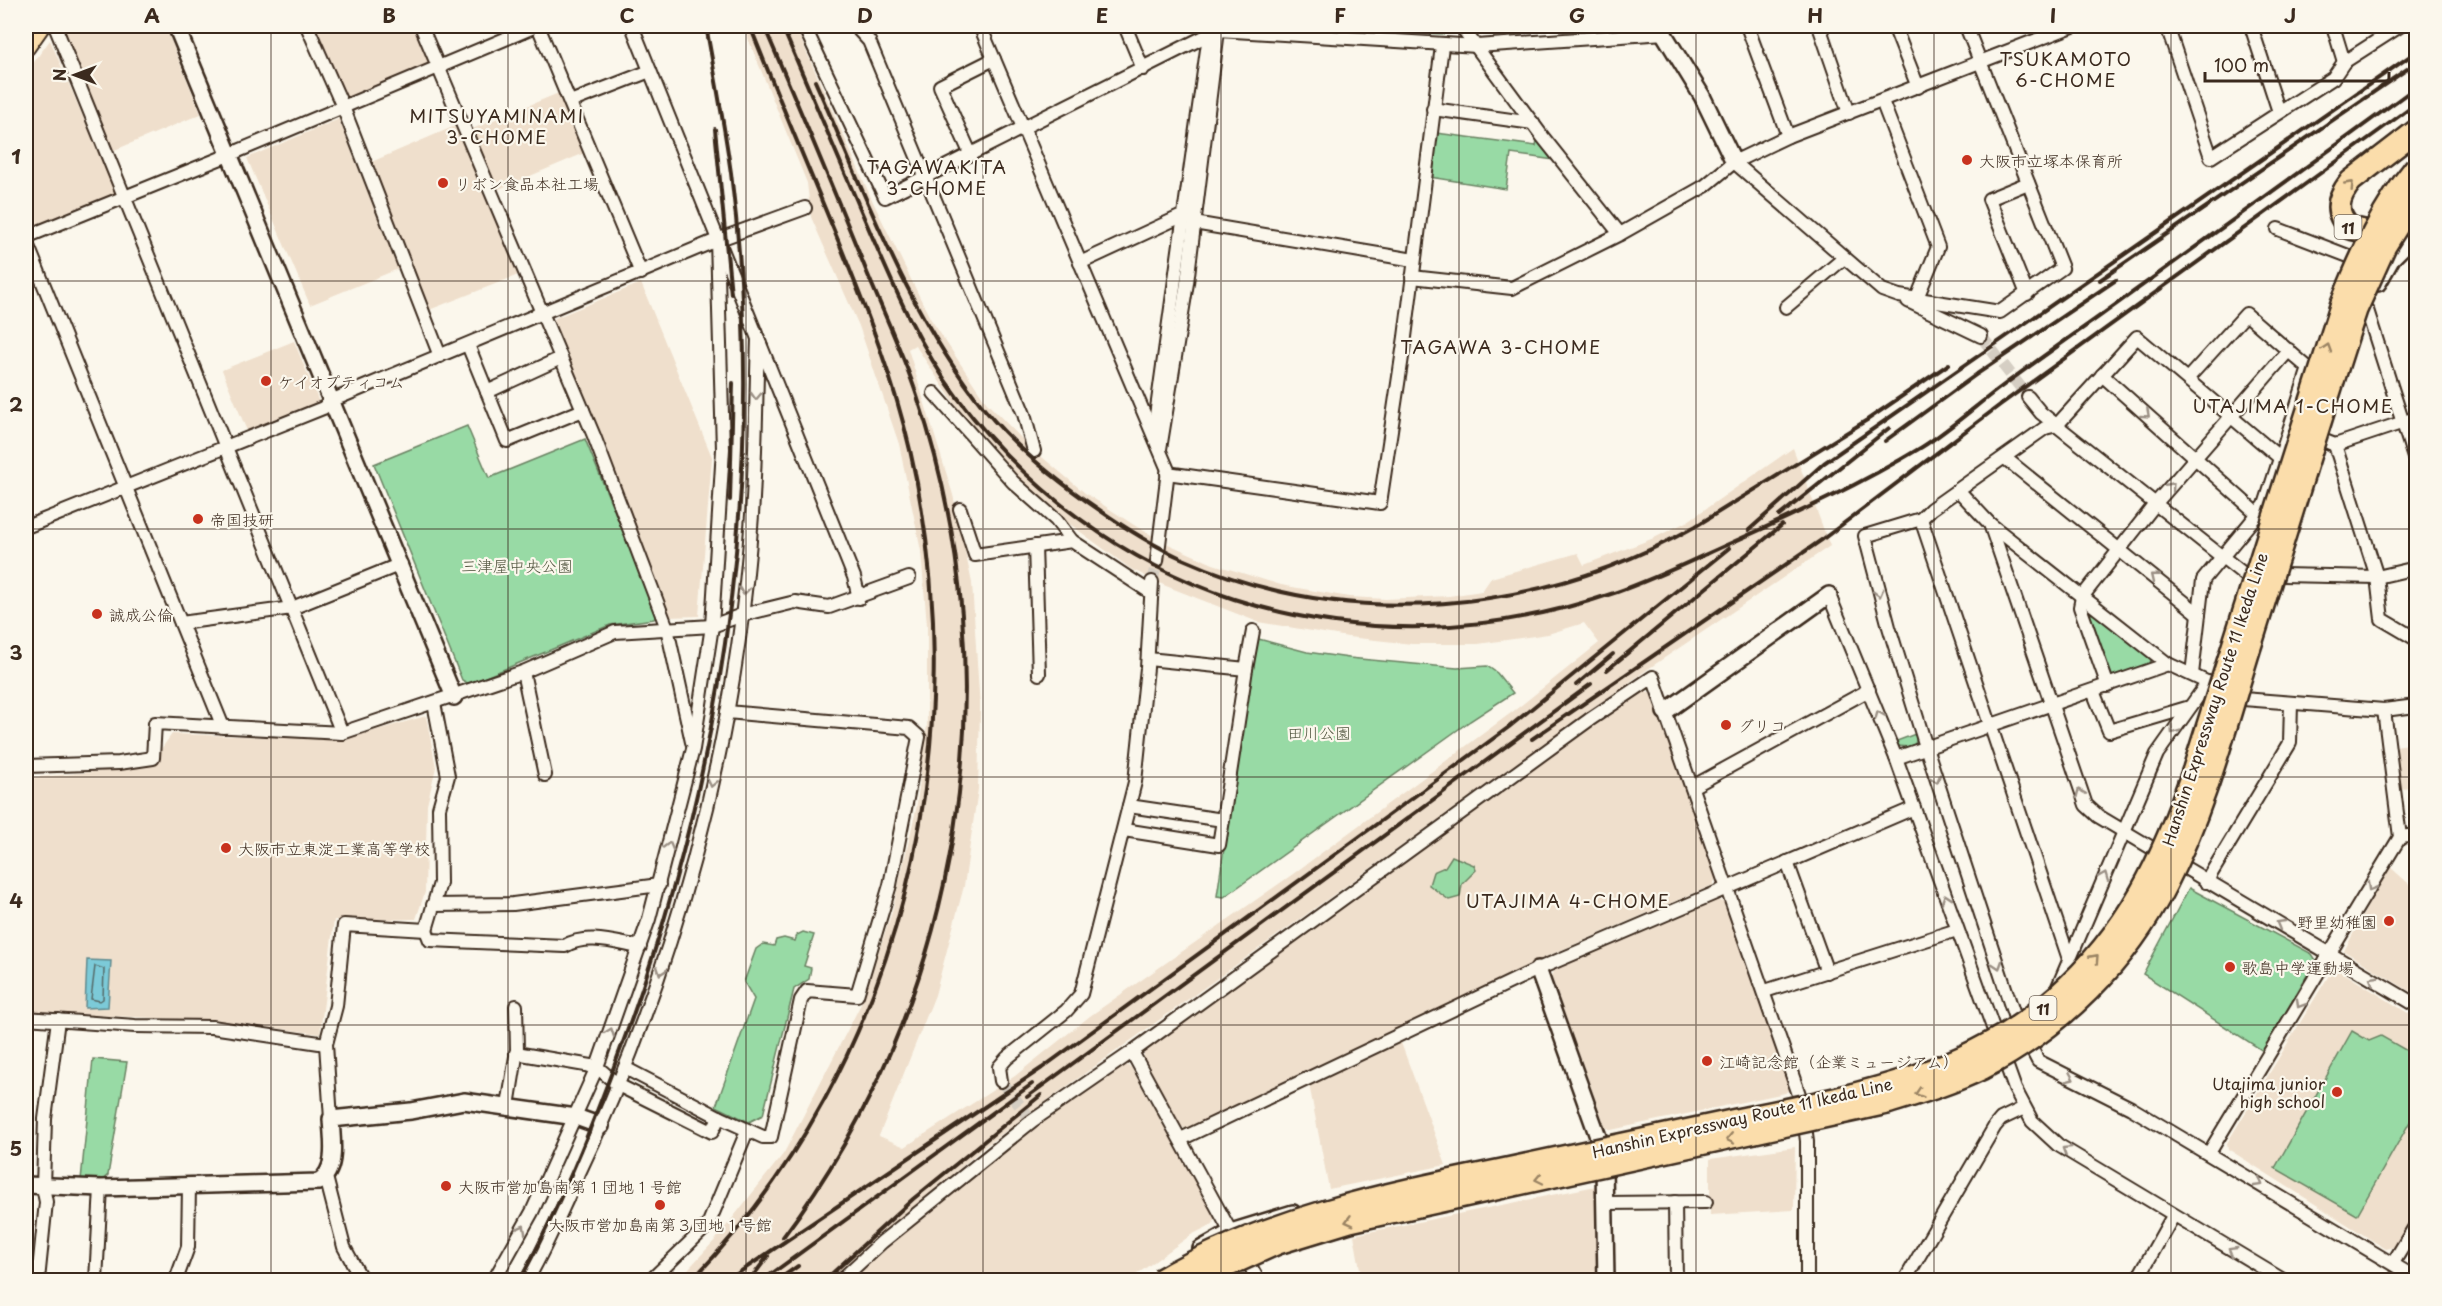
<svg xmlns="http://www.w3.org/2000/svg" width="2442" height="1306" viewBox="0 0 2442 1306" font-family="'Playpen Sans','Klee One',sans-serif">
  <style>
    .built { fill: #efdfcc; fill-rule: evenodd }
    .green { fill: #98daa5; stroke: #6a8262; stroke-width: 1.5 }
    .water { fill: #7bcad8; stroke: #618a8e; stroke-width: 1.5 }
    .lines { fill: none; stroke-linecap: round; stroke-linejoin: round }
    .shore { stroke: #556a68; stroke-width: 1.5 }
    .minor-tunnel { stroke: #d5cec3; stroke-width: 12; stroke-dasharray: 12 6; stroke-linecap: butt }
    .minor-casing { stroke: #3b2a1e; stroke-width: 16 }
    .tertiary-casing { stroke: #3b2a1e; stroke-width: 20 }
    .primary-casing { stroke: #3b2a1e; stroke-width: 22 }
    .motorway-casing { stroke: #3b2a1e; stroke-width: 26 }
    .minor { stroke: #fbf7ec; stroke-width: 12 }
    .tertiary { stroke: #fbf7ec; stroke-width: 15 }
    .primary { stroke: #fbddab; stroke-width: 18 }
    .motorway { stroke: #fbddab; stroke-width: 21 }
    .rail { stroke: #3b2a1e; stroke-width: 4 }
    .motorway-bridge-casing { stroke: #3b2a1e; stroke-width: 26; stroke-linecap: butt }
    .motorway-bridge { stroke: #fbddab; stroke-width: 21 }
    .oneway { stroke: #9b8464 }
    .oneway2 { stroke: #9b9085 }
    .grid { fill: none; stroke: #3b2a1e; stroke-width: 1.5; stroke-opacity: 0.55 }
    .poi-dot { fill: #c8321e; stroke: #fbf7ec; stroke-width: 2 }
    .labels { text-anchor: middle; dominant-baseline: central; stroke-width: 4.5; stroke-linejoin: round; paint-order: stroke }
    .shield { fill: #fbf7ec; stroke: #75685c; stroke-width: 1.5 }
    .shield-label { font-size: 15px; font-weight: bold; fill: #3b2a1e }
    .poi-label { font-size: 16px; fill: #3b2a1e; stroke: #fbf7ec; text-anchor: start }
    .park-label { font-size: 16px; fill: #525640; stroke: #fbf7ec }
    .street-label { font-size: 16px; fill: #3b2a1e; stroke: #fbf7ec }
    .neighbourhood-label { font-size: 18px; letter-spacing: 1.5px; fill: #3b2a1e; stroke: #fbf7ec }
    .neatline { fill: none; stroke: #3b2a1e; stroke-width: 2 }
    .grid-label { font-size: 20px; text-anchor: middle; font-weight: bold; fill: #3b2a1e }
  </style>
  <rect width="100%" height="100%" fill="#fbf7ec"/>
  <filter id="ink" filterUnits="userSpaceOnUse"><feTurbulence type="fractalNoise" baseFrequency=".0167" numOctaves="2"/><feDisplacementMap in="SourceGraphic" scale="12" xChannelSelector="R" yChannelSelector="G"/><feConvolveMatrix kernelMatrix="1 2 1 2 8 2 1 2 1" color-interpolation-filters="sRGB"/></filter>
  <g filter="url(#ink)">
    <g class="built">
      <polygon points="67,26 165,26 201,114 110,152 58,29"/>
      <polygon points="313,26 414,26 431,65 346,101"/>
      <path d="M743,26h52l78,176 57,116 56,84 44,45 55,46 52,34 29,16 47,21 68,21 68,12 37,2 63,-3 33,-5 9,-13 87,-25 6,12 70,-27 34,-17 105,-73 37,98 -182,123 -607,436 -58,43 -149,132h-156l38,-41 68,-86 76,-147 32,-94 24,-102 11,-85v-100l-6,-74 -22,-107 -40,-118 -48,-109 -4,-34zM915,345l58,86 75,77 83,61 35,17 92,36 90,15 64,7h66l70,-10 36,-11 15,20 -80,64 -226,167 -203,142 -75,60 -110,71 -26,-11 56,-141 29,-109 14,-97 2,-80 -8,-126 -19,-88 -45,-146z"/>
      <polygon points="50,40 116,193 27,230 26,73"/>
      <polygon points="561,92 587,152 497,190 472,129"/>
      <polygon points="339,119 398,269 310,305 247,158"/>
      <polygon points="455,126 518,275 429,310 369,163"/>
      <polygon points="641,283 712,457 699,616 667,617 552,326 555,318"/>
      <polygon points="294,341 319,402 247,431 222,370"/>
      <polygon points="1644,690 1651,694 1716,878 1713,885 1550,955 1188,1129 1181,1127 1144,1058 1144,1050 1592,724"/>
      <polygon points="426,716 436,767 427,805 425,892 416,919 334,920 320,1034 220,1021 26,1012 26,778 148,767 172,734 345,739"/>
      <polygon points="2416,743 2416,803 2415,788 2400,789 2395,746"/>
      <polygon points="2389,866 2416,890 2416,995 2344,951"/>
      <polygon points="1717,900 1725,903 1790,1089 1785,1093 1611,1130 1605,1127 1551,976 1554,970"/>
      <polygon points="2334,967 2416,1018 2416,1211 2394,1247 2386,1249 2228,1149 2227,1143"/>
      <polygon points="1400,1040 1446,1165 1329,1189 1309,1084"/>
      <polygon points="1121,1064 1131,1067 1215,1218 1213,1224 1191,1235 1129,1280 849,1280 884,1248 1031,1128"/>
      <polygon points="1795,1147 1794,1210 1710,1215 1710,1159"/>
      <polygon points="1596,1186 1598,1280 1362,1280 1354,1235"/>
    </g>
    <g class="green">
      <polygon points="1424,26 1448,26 1444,34 1427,33 1428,26"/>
      <polygon points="1436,133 1536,146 1537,139 1554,160 1511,154 1506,189 1430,177"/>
      <polygon points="467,426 489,478 585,439 657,615 654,619 610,625 469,684 462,680 374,464"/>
      <polygon points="2093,613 2151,658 2150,664 2112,677 2107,674 2088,616"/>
      <polygon points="1255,638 1307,652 1349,658 1457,668 1487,666 1497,673 1513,693 1470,721 1224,897 1217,896"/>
      <polygon points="1918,733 1915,744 1910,747 1897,746 1894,742"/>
      <polygon points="1452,856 1474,865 1476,870 1462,884 1460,897 1449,900 1429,885 1433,872 1445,867"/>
      <polygon points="2189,888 2312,954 2316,960 2263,1051 2143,974"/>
      <polygon points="803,932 814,935 804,966 811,968 809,979 794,989 763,1115 749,1122 716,1106 754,999 744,982 756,949 763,944 774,946 776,940 784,938 795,941 797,935"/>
      <polygon points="2352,1031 2369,1041 2381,1036 2416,1056 2416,1111 2357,1215 2275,1168"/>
      <polygon points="93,1059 127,1062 108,1175 101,1181 81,1180"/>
    </g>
    <polygon class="water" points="87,960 111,961 108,1007 85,1008"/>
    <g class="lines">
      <polygon class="shore" points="95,966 104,969 103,999 100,1001 91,999"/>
      <g class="minor-tunnel">
        <polyline points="1981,336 2028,397"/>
        <polyline points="1152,582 1157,561"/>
        <polyline points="1001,1081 1032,1121"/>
      </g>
      <defs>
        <g id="minor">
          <polyline points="55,26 342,733"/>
          <polyline points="307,26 343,107 440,356"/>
          <polyline points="421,26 594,436 667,628 692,742"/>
          <polyline points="538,26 641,273"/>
          <polyline points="632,26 854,577 859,598"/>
          <polyline points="804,26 885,197 1218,30 1477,46 1665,33"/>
          <polyline points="855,26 869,41 1024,414 1034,451"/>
          <polyline points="980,26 1168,470 1157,561"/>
          <polyline points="1125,26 1143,69"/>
          <polyline points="1461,26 1542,136 1620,234"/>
          <polyline points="1747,26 1788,136"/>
          <polyline points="1819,26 1849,113"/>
          <polyline points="1894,26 1918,87"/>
          <polyline points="2167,26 2211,157 2333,78 2344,62 2400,26"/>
          <polyline points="2251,26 2279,112"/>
          <polyline points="2333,26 2344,62"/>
          <polyline points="1882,101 1938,247 1917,298"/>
          <polyline points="570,102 650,71"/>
          <polyline points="1433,109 1533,123"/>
          <polyline points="971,155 940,86 994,59"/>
          <polyline points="1734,162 1882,290 1899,296 2000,312 2062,268 1966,26"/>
          <polyline points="1194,223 1414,260"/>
          <polyline points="2278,229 2364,262"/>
          <polyline points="26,237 231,154 536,26"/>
          <polyline points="26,241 223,727"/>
          <polyline points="1080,263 1184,215"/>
          <polyline points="1412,277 1512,288 1620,234 1705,186 1734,162 1788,136 2073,26"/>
          <polyline points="2027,294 1989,199 2028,183"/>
          <polyline points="1908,301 1981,336"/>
          <polyline points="1786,307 1844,258"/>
          <polyline points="2367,310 2416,464"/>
          <polyline points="468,345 507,441 583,410"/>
          <polyline points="2102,375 2259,515"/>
          <polyline points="2188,378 2246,314 2313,372"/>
          <polyline points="487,392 561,358"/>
          <polyline points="934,393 1013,482 1056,520 1072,541"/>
          <polyline points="2028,397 2041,413 2245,575 2257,581"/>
          <polyline points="1154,430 1209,35"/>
          <polyline points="2325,441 2335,445 2416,418"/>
          <polyline points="2335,445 2377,577 2382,619 2416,639"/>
          <polyline points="1160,449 1187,283 1218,30 1214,26"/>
          <polyline points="2005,458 2199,614"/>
          <polyline points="2297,464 2280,458 2137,337 2057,425 2045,428 1931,509 1921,519 1865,536 1889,627 1926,747 2014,1015 2038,1061 2131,1108 2416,1278"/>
          <polyline points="1167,473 1380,503 1405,337 1442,46"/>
          <polyline points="1958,490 1990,524 2168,664 2243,699 2384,710 2416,706"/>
          <polyline points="960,509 975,555 1072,541 1150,592"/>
          <polyline points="1921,519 2070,962"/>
          <polyline points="1990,524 2086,805 2098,816 2416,1005"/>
          <polyline points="26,527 323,408 333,400 717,240 805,208"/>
          <polyline points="1035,546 1039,674"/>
          <polyline points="2282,575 2377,577 2416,568"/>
          <polyline points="1829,595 1896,758 2015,1089 2032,1121 2058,1145 2283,1280"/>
          <polyline points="181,623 292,608 401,564"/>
          <polyline points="1148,659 1246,669 1253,631"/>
          <polyline points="523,672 545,775"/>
          <polyline points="2192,674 2203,580 2265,505 2309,368"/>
          <polyline points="2108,686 2080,607 2082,597 2156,503 2289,350"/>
          <polyline points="2093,691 2109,731 2190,707"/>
          <polyline points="1896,758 2168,664"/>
          <polyline points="26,766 119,763 153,758 155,723 342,733 523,672 615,632 712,626 742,615 795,602 829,607 909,578"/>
          <polyline points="1692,787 1869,690"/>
          <polyline points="1223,820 1246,669"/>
          <polyline points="1124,830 1219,845 1223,820 1129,806"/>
          <polyline points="2400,837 2416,835"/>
          <polyline points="1787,862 1827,972"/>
          <polyline points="2206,882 2290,743 2291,703"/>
          <polyline points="433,905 513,904 659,885"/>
          <path d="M426,930l4,10 135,6c21,-13 51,-3 75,1"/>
          <polyline points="2057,989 2157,754 2208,682"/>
          <polyline points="1765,991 1957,930"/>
          <polyline points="26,1018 135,1026 212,1027 326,1044"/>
          <polyline points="1132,1052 1234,1238"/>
          <polyline points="516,1053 597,1067 618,1085 712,1132 719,1117"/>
          <polyline points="625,1068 719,1117 763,1137 771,1137 801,1000 807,991 857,995 890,885 919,737 909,728 727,712"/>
          <polyline points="1001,1081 999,1067 1007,1058 1066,1011 1081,994 1135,782 1147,668 1152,582"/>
          <polyline points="508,1106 517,1050 516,1006"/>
          <polyline points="331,1119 326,1044 336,1006 344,925 426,930 440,883 439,808 448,776 434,703"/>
          <polyline points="1181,1139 1538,969 1914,808"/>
          <polyline points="2209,1153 2400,837 2384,710"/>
          <polyline points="326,1177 344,1247 362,1280"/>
          <polyline points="1675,1202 1676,1280"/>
          <polyline points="1605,1203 1706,1202"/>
          <polyline points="1243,1253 1258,1280"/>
          <polyline points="2393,1263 2416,1225"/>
          <polyline points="38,1280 46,1202 43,1187 45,1119 58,1020"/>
          <polyline points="96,1280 101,1188"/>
          <polyline points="176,1280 188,1247 189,1186"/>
          <polyline points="494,1280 532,1212 597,1067 649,919 693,749 712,626 723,449 717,240"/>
          <path d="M527,1280c17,-29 31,-62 45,-92 101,-210 164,-441 180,-673 4,-59 4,-118 6,-177"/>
          <polyline points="651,1280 708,1225 747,1131"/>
          <polyline points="841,1280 882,1242 1032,1121 1132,1052 1589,720 1653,677 1802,1103 1807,1141 1807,1280"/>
          <polyline points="1905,1280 1995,1126 2001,1119 2024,1108"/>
          <polyline points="2137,1280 2173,1216"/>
        </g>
        <g id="tertiary">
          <polyline points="176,26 454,697"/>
          <polyline points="1659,26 1702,96 1734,162"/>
          <polyline points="2378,283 2392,258 2416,234"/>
          <polyline points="1665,712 1829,595"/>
          <polyline points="1538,969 1601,1145 1604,1167 1606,1280"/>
          <path d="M26,1185l75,3 218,-6c19,-13 13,-42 12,-63l80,-8 53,-10 112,16 25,9"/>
          <polyline points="1201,1249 1231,1232 1293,1213"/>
        </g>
        <polyline id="primary" points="26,46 40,26"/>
        <path id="motorway" d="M2386,224l-18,8 -18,-4c-16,-15 -13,-30 1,-47l65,-50"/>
      </defs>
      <use href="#minor" class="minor-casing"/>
      <use href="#tertiary" class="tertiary-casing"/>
      <use href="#primary" class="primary-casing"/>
      <use href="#motorway" class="motorway-casing"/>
      <use href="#minor" class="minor"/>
      <use href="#tertiary" class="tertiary"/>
      <use href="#primary" class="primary"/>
      <use href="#motorway" class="motorway"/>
      <g class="rail">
        <path d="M764,26c35,81 69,162 102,244 17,42 37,83 51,126 96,284 46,602 -134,841"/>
        <path d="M782,26c28,64 55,129 83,194 26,60 52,124 92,177 70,93 167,166 277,202 126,41 259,36 383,-7 40,-14 78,-33 116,-50 65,-29 128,-58 189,-95 26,-16 50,-38 75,-57 34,-25 69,-50 103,-74 105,-76 211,-152 316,-229"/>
        <path d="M815,81c50,112 92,232 170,329 31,38 72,71 113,99 27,19 54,36 85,50 165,74 358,55 513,-33l171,-106 82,-56"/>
        <polyline points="715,129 731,294"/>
        <polyline points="2100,280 2416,63"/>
        <polyline points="1885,441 1977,374 2116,280"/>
        <polyline points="730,500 733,383"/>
        <polyline points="1779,516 1889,428"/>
        <polyline points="1749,530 1824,463 2416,52"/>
        <polyline points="1607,670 1782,525"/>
        <polyline points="1576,685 1613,654"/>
        <polyline points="1532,739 1823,539 2000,405 2416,104"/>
        <polyline points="1027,1097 1591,684"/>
        <path d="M520,1280c46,-84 79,-172 112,-262 95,-268 135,-561 99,-845 -7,-49 -16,-98 -25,-147"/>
        <path d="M692,1280c210,-215 285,-540 218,-830 -16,-70 -43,-138 -70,-205 -30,-73 -61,-146 -90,-219"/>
        <polyline points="728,1280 1042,1068 1374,826 1509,727 1729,548"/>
        <polyline points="750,1280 768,1256"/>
        <polyline points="763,1280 1032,1084"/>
        <polyline points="778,1280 798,1266"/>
        <polyline points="825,1280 913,1199 1041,1095"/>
      </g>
      <defs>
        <g id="motorway-bridge">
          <path d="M1160,1280c105,-61 224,-86 342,-110 80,-17 159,-34 239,-51 112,-23 228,-44 316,-123 72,-64 106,-137 137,-227l148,-466c19,-48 41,-96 74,-136"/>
          <path d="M1196,1280l82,-37 72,-22 537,-118c32,-10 65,-20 96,-35 76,-39 145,-107 183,-184 38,-74 59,-156 83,-234 36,-114 70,-228 107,-340l29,-64 31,-50"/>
        </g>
      </defs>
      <use href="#motorway-bridge" class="motorway-bridge-casing"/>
      <use href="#motorway-bridge" class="motorway-bridge"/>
    </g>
    <defs><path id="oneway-chevron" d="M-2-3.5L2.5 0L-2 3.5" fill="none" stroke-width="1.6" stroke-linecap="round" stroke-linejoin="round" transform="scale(1.5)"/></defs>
    <g class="oneway">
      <use href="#oneway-chevron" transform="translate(2350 185) rotate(-46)"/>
      <use href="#oneway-chevron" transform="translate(2327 348) rotate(-72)"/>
      <use href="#oneway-chevron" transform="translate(2095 958) rotate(-48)"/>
      <use href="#oneway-chevron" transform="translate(1919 1093) rotate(162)"/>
      <use href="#oneway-chevron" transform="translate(1730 1139) rotate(168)"/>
      <use href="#oneway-chevron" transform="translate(1539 1179) rotate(168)"/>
      <use href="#oneway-chevron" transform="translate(1349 1221) rotate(165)"/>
    </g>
    <g class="oneway2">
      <use href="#oneway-chevron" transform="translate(756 396) rotate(92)"/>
      <use href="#oneway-chevron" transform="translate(2146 414) rotate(42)"/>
      <use href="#oneway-chevron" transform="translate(2171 486) rotate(-49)"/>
      <use href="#oneway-chevron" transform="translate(2154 577) rotate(-141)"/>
      <use href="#oneway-chevron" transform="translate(744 591) rotate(96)"/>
      <use href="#oneway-chevron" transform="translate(1879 593) rotate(75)"/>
      <use href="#oneway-chevron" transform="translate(1879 715) rotate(-112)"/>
      <use href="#oneway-chevron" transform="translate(2174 730) rotate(125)"/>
      <use href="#oneway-chevron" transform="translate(1936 779) rotate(72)"/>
      <use href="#oneway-chevron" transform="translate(712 783) rotate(102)"/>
      <use href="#oneway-chevron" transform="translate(2080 793) rotate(-113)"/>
      <use href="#oneway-chevron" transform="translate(669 846) rotate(-75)"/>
      <use href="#oneway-chevron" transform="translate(2104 876) rotate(-68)"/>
      <use href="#oneway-chevron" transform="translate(2371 887) rotate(120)"/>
      <use href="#oneway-chevron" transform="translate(1946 898) rotate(-109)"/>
      <use href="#oneway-chevron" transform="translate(2280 924) rotate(-150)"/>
      <use href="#oneway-chevron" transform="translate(1998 965) rotate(72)"/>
      <use href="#oneway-chevron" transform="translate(661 971) rotate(109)"/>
      <use href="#oneway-chevron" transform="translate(2373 980) rotate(-149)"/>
      <use href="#oneway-chevron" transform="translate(2300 1004) rotate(121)"/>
      <use href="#oneway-chevron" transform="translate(610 1032) rotate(-70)"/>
      <use href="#oneway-chevron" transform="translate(2070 1078) rotate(23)"/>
      <use href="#oneway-chevron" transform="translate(2066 1150) rotate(-148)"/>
      <use href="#oneway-chevron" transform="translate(2259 1183) rotate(31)"/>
      <use href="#oneway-chevron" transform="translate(522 1229) rotate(-61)"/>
      <use href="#oneway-chevron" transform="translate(2232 1251) rotate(-149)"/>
    </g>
  </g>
  <path class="grid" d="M271,26v1254M508,26v1254M746,26v1254M983,26v1254M1221,26v1254M1459,26v1254M1696,26v1254M1934,26v1254M2171,26v1254M26,281h2390M26,529h2390M26,777h2390M26,1025h2390"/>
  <g class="poi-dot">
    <circle cx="1967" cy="160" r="6"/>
    <circle cx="443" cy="183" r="6"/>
    <circle cx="266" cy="381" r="6"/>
    <circle cx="198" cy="519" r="6"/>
    <circle cx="97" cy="614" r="6"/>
    <circle cx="1726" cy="725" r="6"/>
    <circle cx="226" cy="848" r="6"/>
    <circle cx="2389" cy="921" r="6"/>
    <circle cx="2230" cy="967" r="6"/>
    <circle cx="1707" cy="1061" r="6"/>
    <circle cx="2337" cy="1092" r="6"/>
    <circle cx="446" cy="1186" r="6"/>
    <circle cx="660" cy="1205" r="6"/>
  </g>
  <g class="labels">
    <g class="shield">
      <rect x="2334.5" y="215" width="27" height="24" rx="4.5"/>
      <rect x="2029.5" y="996" width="27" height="24" rx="4.5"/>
    </g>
    <g class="shield-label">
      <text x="2348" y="227">11</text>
      <text x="2043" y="1008">11</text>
    </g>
    <g class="poi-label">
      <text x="1979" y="160">大阪市立塚本保育所</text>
      <text x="455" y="183">リボン食品本社工場</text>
      <text x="278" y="381">ケイオプティコム</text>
      <text x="210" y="519">帝国技研</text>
      <text x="109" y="614">誠成公倫</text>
      <text x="1738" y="725">グリコ</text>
      <text x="238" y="848">大阪市立東淀工業高等学校</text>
      <text x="2377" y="921" text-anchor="end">野里幼稚園</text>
      <text x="2242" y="967">歌島中学運動場</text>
      <text x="1719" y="1061">江崎記念館（企業ミュージアム）</text>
      <text x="2325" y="1083" text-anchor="end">Utajima junior<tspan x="2325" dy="18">high school</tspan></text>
      <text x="458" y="1186">大阪市営加島南第１団地１号館</text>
      <text x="660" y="1224" text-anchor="middle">大阪市営加島南第３団地１号館</text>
    </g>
    <g class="park-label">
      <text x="517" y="565">三津屋中央公園</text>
      <text x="1319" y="732">田川公園</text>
    </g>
    <g class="street-label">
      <text transform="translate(2214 699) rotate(-72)">Hanshin Expressway Route 11 Ikeda Line</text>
      <text transform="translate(1742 1117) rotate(-13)">Hanshin Expressway Route 11 Ikeda Line</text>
    </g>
    <g class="neighbourhood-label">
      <text x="2066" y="58">TSUKAMOTO<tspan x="2066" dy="21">6-CHOME</tspan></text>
      <text x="497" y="115">MITSUYAMINAMI<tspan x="497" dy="21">3-CHOME</tspan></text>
      <text x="937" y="166">TAGAWAKITA<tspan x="937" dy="21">3-CHOME</tspan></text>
      <text x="1501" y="346">TAGAWA 3-CHOME</text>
      <text x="2293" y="405">UTAJIMA 1-CHOME</text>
      <text x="1568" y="900">UTAJIMA 4-CHOME</text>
    </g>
  </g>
  <rect width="2442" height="1306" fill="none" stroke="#fbf7ec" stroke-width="66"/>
  <g transform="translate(75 75) rotate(270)" stroke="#fbf7ec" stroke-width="4.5" paint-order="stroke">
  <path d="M0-4.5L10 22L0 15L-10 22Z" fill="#3b2a1e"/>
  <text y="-9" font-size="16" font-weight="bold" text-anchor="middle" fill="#3b2a1e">N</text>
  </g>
  <path d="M2205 72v9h184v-9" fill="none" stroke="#3b2a1e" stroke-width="3"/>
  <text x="2214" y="72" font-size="18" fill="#3b2a1e" stroke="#fbf7ec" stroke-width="4.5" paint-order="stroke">100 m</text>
  <rect x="33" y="33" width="2376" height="1240" class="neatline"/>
  <g class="grid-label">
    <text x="152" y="23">A</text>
    <text x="389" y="23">B</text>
    <text x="627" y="23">C</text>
    <text x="865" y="23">D</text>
    <text x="1102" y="23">E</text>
    <text x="1340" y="23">F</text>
    <text x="1577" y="23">G</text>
    <text x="1815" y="23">H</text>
    <text x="2053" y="23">I</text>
    <text x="2290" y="23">J</text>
    <text x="16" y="164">1</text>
    <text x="16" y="412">2</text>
    <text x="16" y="660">3</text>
    <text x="16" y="908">4</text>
    <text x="16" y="1156">5</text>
  </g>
</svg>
